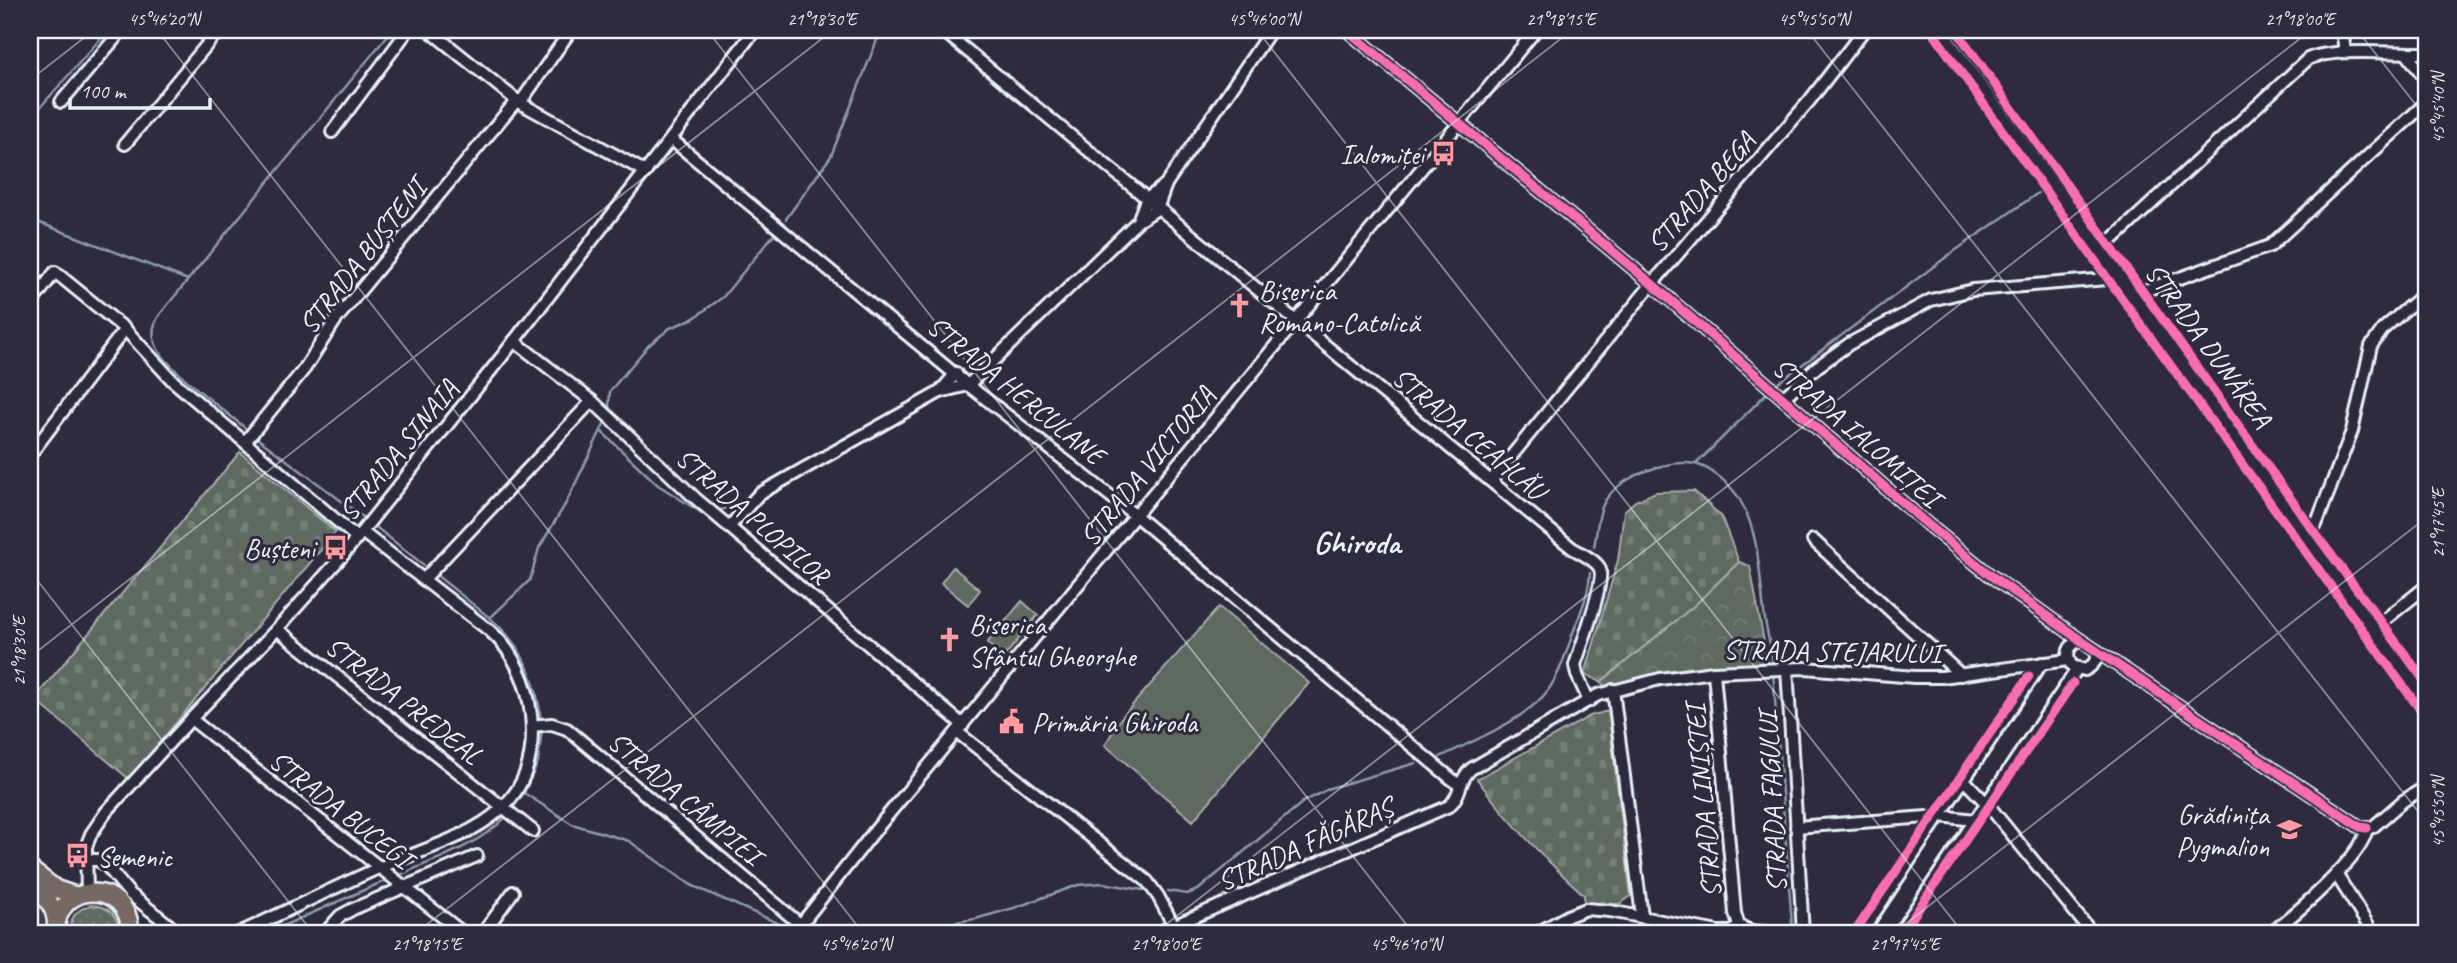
<svg xmlns="http://www.w3.org/2000/svg" width="2457" height="963" viewBox="0 0 2457 963" font-family="Caveat,sans-serif">
  <style>
    .built { fill: #443a48 }
    .grass { fill: url(#grass-dots); stroke: #a4adab; stroke-width: 2 }
    .cemetery { fill: url(#cemetery-stones); stroke: #a4adab; stroke-width: 2 }
    .park { fill: url(#park-crowns); stroke: #a4adab; stroke-width: 2 }
    .pitch { fill: #5f695e; stroke: #a4adab; stroke-width: 2 }
    .lines { fill: none; stroke-linecap: round; stroke-linejoin: round }
    .stream { stroke: #8c9bac; stroke-width: 2.5 }
    .minor-casing { stroke: #e8f1f8; stroke-width: 16 }
    .highway-casing { stroke: #e8f1f8; stroke-width: 21 }
    .minor { stroke: #2f2a3d; stroke-width: 10 }
    .highway { stroke: #776864; stroke-width: 16 }
    .cycleway-casing { stroke: #2f2a3d; stroke-width: 13 }
    .cycleway { stroke: #f96db3; stroke-width: 9 }
    .ticks { fill: none; stroke: #e8f1f8; stroke-width: 2; stroke-opacity: 0.45 }
    .labels { text-anchor: middle; dominant-baseline: central; stroke-width: 6; stroke-linejoin: round; paint-order: stroke }
    .poi-label { font-size: 28px; fill: #e8f1f8; stroke: #2f2a3d; text-anchor: start }
    .street-label { font-size: 28px; fill: #e8f1f8; stroke: #2f2a3d }
    .quarter-label { font-size: 32px; font-weight: bold; fill: #e8f1f8; stroke: #2f2a3d }
    .neatline { fill: none; stroke: #e8f1f8; stroke-width: 2.5 }
    .ticks-label { font-size: 18px; text-anchor: middle; fill: #e8f1f8 }
  </style>
  <defs>
    <pattern id="grass-dots" width="8" height="8" patternUnits="userSpaceOnUse" patternTransform="scale(1.75)"><rect width="8" height="8" fill="#5f695e"/><path d="M2 2h.1M6 6h.1" fill="none" stroke="#767f76" stroke-width="1.8" stroke-linecap="round"/></pattern>
    <pattern id="cemetery-stones" width="16" height="16" patternUnits="userSpaceOnUse" patternTransform="scale(1.75)"><rect width="16" height="16" fill="#5f695e"/><path d="M2 7V4a2 2 0 0 1 4 0v3zM10 15v-3a2 2 0 0 1 4 0v3z" fill="#767f76"/></pattern>
    <pattern id="park-crowns" width="20" height="18" patternUnits="userSpaceOnUse" patternTransform="scale(1.75)"><rect width="20" height="18" fill="#5f695e"/><path d="M2 6a3 3 0 1 1 6 0M12 15a3 3 0 1 1 6 0" fill="none" stroke="#767f76"/></pattern>
  </defs>
  <rect width="100%" height="100%" fill="#2f2a3d"/>
  <filter id="ink" filterUnits="userSpaceOnUse"><feTurbulence type="fractalNoise" baseFrequency=".0143" numOctaves="2"/><feDisplacementMap in="SourceGraphic" scale="14" xChannelSelector="R" yChannelSelector="G"/><feConvolveMatrix kernelMatrix="1 2 1 2 8 2 1 2 1" color-interpolation-filters="sRGB"/></filter>
  <g filter="url(#ink)">
    <polygon class="built" points="30,884 38,890 56,933 30,933"/>
    <path class="grass" d="M91,905c18,1 28,11 28,28h-49c-1,-15 7,-24 21,-28z"/>
    <g class="cemetery">
      <polygon points="240,452 336,532 129,779 34,699"/>
      <polygon points="1694,491 1721,516 1739,562 1695,605 1601,682 1585,674 1618,560 1624,511 1635,501 1656,492"/>
      <path d="M1608,711l23,185 -11,8h-36v-9c-41,-37 -75,-72 -107,-116l113,-63z"/>
    </g>
    <g class="park">
      <polygon points="1739,562 1750,566 1768,664 1605,689 1601,682 1695,605"/>
      <polygon points="1022,601 1038,615 1004,657 987,643"/>
    </g>
    <g class="pitch">
      <polygon points="953,567 980,590 968,605 941,583"/>
      <polygon points="1219,607 1309,683 1193,821 1105,745 1120,719"/>
    </g>
    <g class="lines">
      <g class="stream">
        <polyline points="30,119 108,30"/>
        <polyline points="30,219 188,280"/>
        <polyline points="786,219 831,156 881,30"/>
        <polyline points="1775,385 1949,255 2038,193"/>
        <polyline points="609,406 610,391 648,346 670,328 694,318 723,297 775,233"/>
        <path d="M245,428c-20,-18 -83,-62 -90,-85 -4,-12 -1,-21 6,-30l231,-283"/>
        <polyline points="602,432 658,485 702,513"/>
        <polyline points="257,438 367,520"/>
        <polyline points="1696,464 1770,390"/>
        <polyline points="721,510 745,501"/>
        <polyline points="372,524 430,570"/>
        <path d="M1594,547c3,-13 3,-30 9,-42 11,-27 65,-47 92,-41 17,4 37,22 45,36 21,37 19,79 25,119 2,16 7,31 8,48"/>
        <polyline points="435,574 490,618"/>
        <polyline points="1773,673 1792,925"/>
        <path d="M541,722c-3,-40 -19,-78 -51,-104l40,-38 9,-32 27,-45 40,-83"/>
        <polyline points="542,729 538,762 524,793 572,824 629,841 691,885 789,928"/>
        <path d="M1440,757c33,-16 88,-38 109,-68 12,-18 18,-39 25,-59 7,-19 15,-37 16,-57"/>
        <polyline points="512,810 524,793"/>
        <path d="M395,877c38,-17 84,-31 113,-62"/>
        <polyline points="1168,891 1187,894 1198,890 1303,802 1330,788 1416,763"/>
        <polyline points="146,929 151,933"/>
        <polyline points="267,933 389,879"/>
        <polyline points="886,933 975,919 1014,908 1078,885 1103,883 1143,890"/>
      </g>
      <defs>
        <g id="minor">
          <polyline points="429,30 520,103 646,172"/>
          <path d="M942,30l630,518c8,5 22,11 27,19 8,11 -19,82 -24,98l2,10 12,26"/>
          <polyline points="1347,30 1652,284 1927,524 1990,575 2080,640 2360,827 2367,828"/>
          <polyline points="1941,30 2427,703"/>
          <polyline points="2342,30 2345,52"/>
          <polyline points="2407,54 2427,81"/>
          <polyline points="61,102 122,30"/>
          <polyline points="520,103 571,30"/>
          <polyline points="332,132 408,30"/>
          <polyline points="671,139 968,385 1136,516 1460,786"/>
          <polyline points="125,144 219,30"/>
          <polyline points="1166,184 1271,30"/>
          <path d="M2100,251l208,-192c25,-12 89,-5 119,-6"/>
          <polyline points="2132,295 2270,246 2427,102"/>
          <polyline points="30,305 55,272 125,329 173,381 357,538"/>
          <polyline points="514,341 592,401 695,498 963,725"/>
          <polyline points="956,373 940,392 968,385 1138,221 1157,209 1166,184 1146,200 1138,221"/>
          <polyline points="1783,398 1817,367 1849,344 1931,300 1973,290 2120,278"/>
          <polyline points="245,442 305,368 335,321 517,100"/>
          <polyline points="30,455 125,329"/>
          <polyline points="1491,481 1652,284 1810,100 1864,30"/>
          <polyline points="729,527 759,494 940,392"/>
          <polyline points="2307,538 2316,525 2352,431 2371,346 2383,329 2427,291"/>
          <polyline points="1813,540 1961,675"/>
          <polyline points="425,578 592,401"/>
          <polyline points="277,629 533,831"/>
          <polyline points="2373,629 2427,586"/>
          <path d="M2080,640c-11,5 -16,14 -8,26l13,4c9,-5 12,-9 12,-19"/>
          <polyline points="1787,668 1803,933"/>
          <polyline points="1714,672 1735,913 1739,926"/>
          <polyline points="1613,690 1642,916"/>
          <polyline points="191,719 463,933"/>
          <polyline points="532,726 552,724 567,729 801,925"/>
          <polyline points="957,732 1147,881 1158,896 1174,926"/>
          <polyline points="1964,780 1989,806 2092,933"/>
          <polyline points="1796,827 1940,816 1975,820"/>
          <polyline points="2367,828 2373,827 2403,801 2427,786"/>
          <polyline points="86,860 97,860 105,864 130,894 179,933"/>
          <polyline points="2336,874 2373,933"/>
          <polyline points="87,893 86,847 91,834 106,812 191,719 277,629 344,554 504,354 755,30"/>
          <polyline points="1739,926 1751,931 1773,933"/>
          <path d="M239,933c47,-21 93,-45 140,-65 76,-32 163,-46 152,-153 -3,-30 -17,-64 -41,-84l-128,-99"/>
          <polyline points="325,933 340,916 353,909 477,856"/>
          <polyline points="483,933 513,892"/>
          <polyline points="794,933 873,833 1536,30"/>
          <path d="M1157,933l292,-127c13,-11 9,-26 22,-37l127,-74 62,-16 54,-7 91,-4 110,9h27l126,-17"/>
          <polyline points="1537,933 1568,916 1586,909 1610,911 1718,932 1732,932 1739,926"/>
          <polyline points="1861,933 2042,663"/>
          <polyline points="1899,933 2077,669"/>
          <path d="M2271,933c24,-19 92,-76 96,-105"/>
        </g>
        <g id="highway">
          <polyline points="30,869 56,889 77,896"/>
          <path d="M30,884c13,11 26,21 26,40"/>
          <path d="M56,933c-1,-54 75,-54 74,0"/>
        </g>
      </defs>
      <use href="#minor" class="minor-casing"/>
      <use href="#highway" class="highway-casing"/>
      <use href="#minor" class="minor"/>
      <use href="#highway" class="highway"/>
      <defs>
        <g id="cycleway">
          <polyline points="1347,30 1652,284 1927,524 1990,575 2080,640 2360,827 2367,828"/>
          <polyline points="1931,30 2108,279 2427,719"/>
          <polyline points="1956,30 2313,530 2427,684"/>
          <polyline points="1854,933 2029,676"/>
          <polyline points="1902,933 2073,683"/>
        </g>
      </defs>
      <use href="#cycleway" class="cycleway-casing"/>
      <use href="#cycleway" class="cycleway"/>
    </g>
  </g>
  <path class="ticks" d="M157,30l706,903M707,30l706,903M1257,30l706,903M1807,30l620,793M2357,30l70,89M30,80l64,-50M30,571l283,362M30,657l803,-627M416,933l1156,-903M1155,933l1156,-903M1894,933l533,-416"/>
  <defs>
    <symbol id="bus-bare" viewBox="-9 -9 18 18"><path d="M-5-6H5V4H4V6H2V4H-2V6H-4V4H-5ZM-3.5-4V0h7V-4ZM-3.5 1.2v1.5H-2V1.2ZM2 1.2v1.5H3.5V1.2Z" fill="#ff9aa2" stroke="#2f2a3d" stroke-width="2.5" paint-order="stroke"/></symbol>
    <symbol id="church-bare" viewBox="-9 -9 18 18"><path d="M-1.2-6h2.4v3.5h3.3v2.4h-3.3V6h-2.4V-.1h-3.3v-2.4h3.3Z" fill="#ff9aa2" stroke="#2f2a3d" stroke-width="2.5" paint-order="stroke"/></symbol>
    <symbol id="civic-bare" viewBox="-9 -9 18 18"><path d="M-.6-6.5H3V-4.5H.6V-3L4-1V1h2V6H-6V1h2V-1L-.6-3ZM-1.2 2.5V6h2.4V2.5Z" fill="#ff9aa2" stroke="#2f2a3d" stroke-width="2.5" paint-order="stroke"/></symbol>
    <symbol id="school-bare" viewBox="-9 -9 18 18"><path d="M0-5L7-2L0 1L-7-2ZM-4 1L0 2.5L4 1V4Q0 6-4 4Z" fill="#ff9aa2" stroke="#2f2a3d" stroke-width="2.5" paint-order="stroke"/></symbol>
  </defs>
  <g fill-rule="evenodd">
    <use href="#bus-bare" x="1426" y="136" width="35" height="35"/>
    <use href="#church-bare" x="1222" y="288" width="35" height="35"/>
    <use href="#bus-bare" x="318" y="530" width="35" height="35"/>
    <use href="#church-bare" x="932" y="622" width="35" height="35"/>
    <use href="#civic-bare" x="994" y="704" width="35" height="35"/>
    <use href="#school-bare" x="2272" y="812" width="35" height="35"/>
    <use href="#bus-bare" x="60" y="838" width="35" height="35"/>
  </g>
  <g class="labels">
    <g class="poi-label">
      <text x="1424" y="154" text-anchor="end">Ialomiței</text>
      <text x="1259" y="290">Biserica<tspan x="1259" dy="32">Romano-Catolică</tspan></text>
      <text x="315" y="548" text-anchor="end">Bușteni</text>
      <text x="969" y="624">Biserica<tspan x="969" dy="32">Sfântul Gheorghe</tspan></text>
      <text x="1032" y="722">Primăria Ghiroda</text>
      <text x="2269" y="814" text-anchor="end">Grădinița<tspan x="2269" dy="32">Pygmalion</tspan></text>
      <text x="97" y="856">Semenic</text>
    </g>
    <g class="street-label">
      <text transform="translate(1701 192) rotate(-49)">STRADA BEGA</text>
      <text transform="translate(362 256) rotate(-52)">STRADA BUȘTENI</text>
      <text transform="translate(2209 345) rotate(54)">STRADA DUNĂREA</text>
      <text transform="translate(1016 390) rotate(39)">STRADA HERCULANE</text>
      <text transform="translate(1857 432) rotate(41)">STRADA IALOMIȚEI</text>
      <text transform="translate(1469 433) rotate(40)">STRADA CEAHLĂU</text>
      <text transform="translate(398 450) rotate(-51)">STRADA SINAIA</text>
      <text transform="translate(1147 466) rotate(-51)">STRADA VICTORIA</text>
      <text transform="translate(753 516) rotate(41)">STRADA PLOPILOR</text>
      <text transform="translate(1832 651) rotate(1)">STRADA STEJARULUI</text>
      <text transform="translate(404 700) rotate(38)">STRADA PREDEAL</text>
      <text transform="translate(685 798) rotate(40)">STRADA CÂMPIEI</text>
      <text transform="translate(1703 801) rotate(-95)">STRADA LINIȘTEI</text>
      <text transform="translate(1772 802) rotate(-93)">STRADA FAGULUI</text>
      <text transform="translate(341 809) rotate(38)">STRADA BUCEGI</text>
      <text transform="translate(1305 844) rotate(-24)">STRADA FĂGĂRAȘ</text>
    </g>
    <g class="quarter-label">
      <text x="1357" y="542">Ghiroda</text>
    </g>
  </g>
  <rect width="2457" height="963" fill="none" stroke="#2f2a3d" stroke-width="77"/>
  <path d="M70 98v10h140v-10" fill="none" stroke="#e8f1f8" stroke-width="3.5"/>
  <text x="80" y="98" font-size="21" fill="#e8f1f8" stroke="#2f2a3d" stroke-width="5" paint-order="stroke">100 m</text>
  <rect x="38" y="38" width="2380" height="887" class="neatline"/>
  <g class="ticks-label">
    <text x="164" y="25">45°46'20"N</text>
    <text x="822" y="25">21°18'30"E</text>
    <text x="1264" y="25">45°46'00"N</text>
    <text x="1561" y="25">21°18'15"E</text>
    <text x="1814" y="25">45°45'50"N</text>
    <text x="2300" y="25">21°18'00"E</text>
    <text transform="translate(2438 108) rotate(-90)" y="6">45°45'40"N</text>
    <text transform="translate(2438 523) rotate(-90)" y="6">21°17'45"E</text>
    <text transform="translate(19 651) rotate(-90)" y="6">21°18'30"E</text>
    <text transform="translate(2438 812) rotate(-90)" y="6">45°45'50"N</text>
    <text x="427" y="950">21°18'15"E</text>
    <text x="856" y="950">45°46'20"N</text>
    <text x="1166" y="950">21°18'00"E</text>
    <text x="1406" y="950">45°46'10"N</text>
    <text x="1905" y="950">21°17'45"E</text>
  </g>
</svg>
